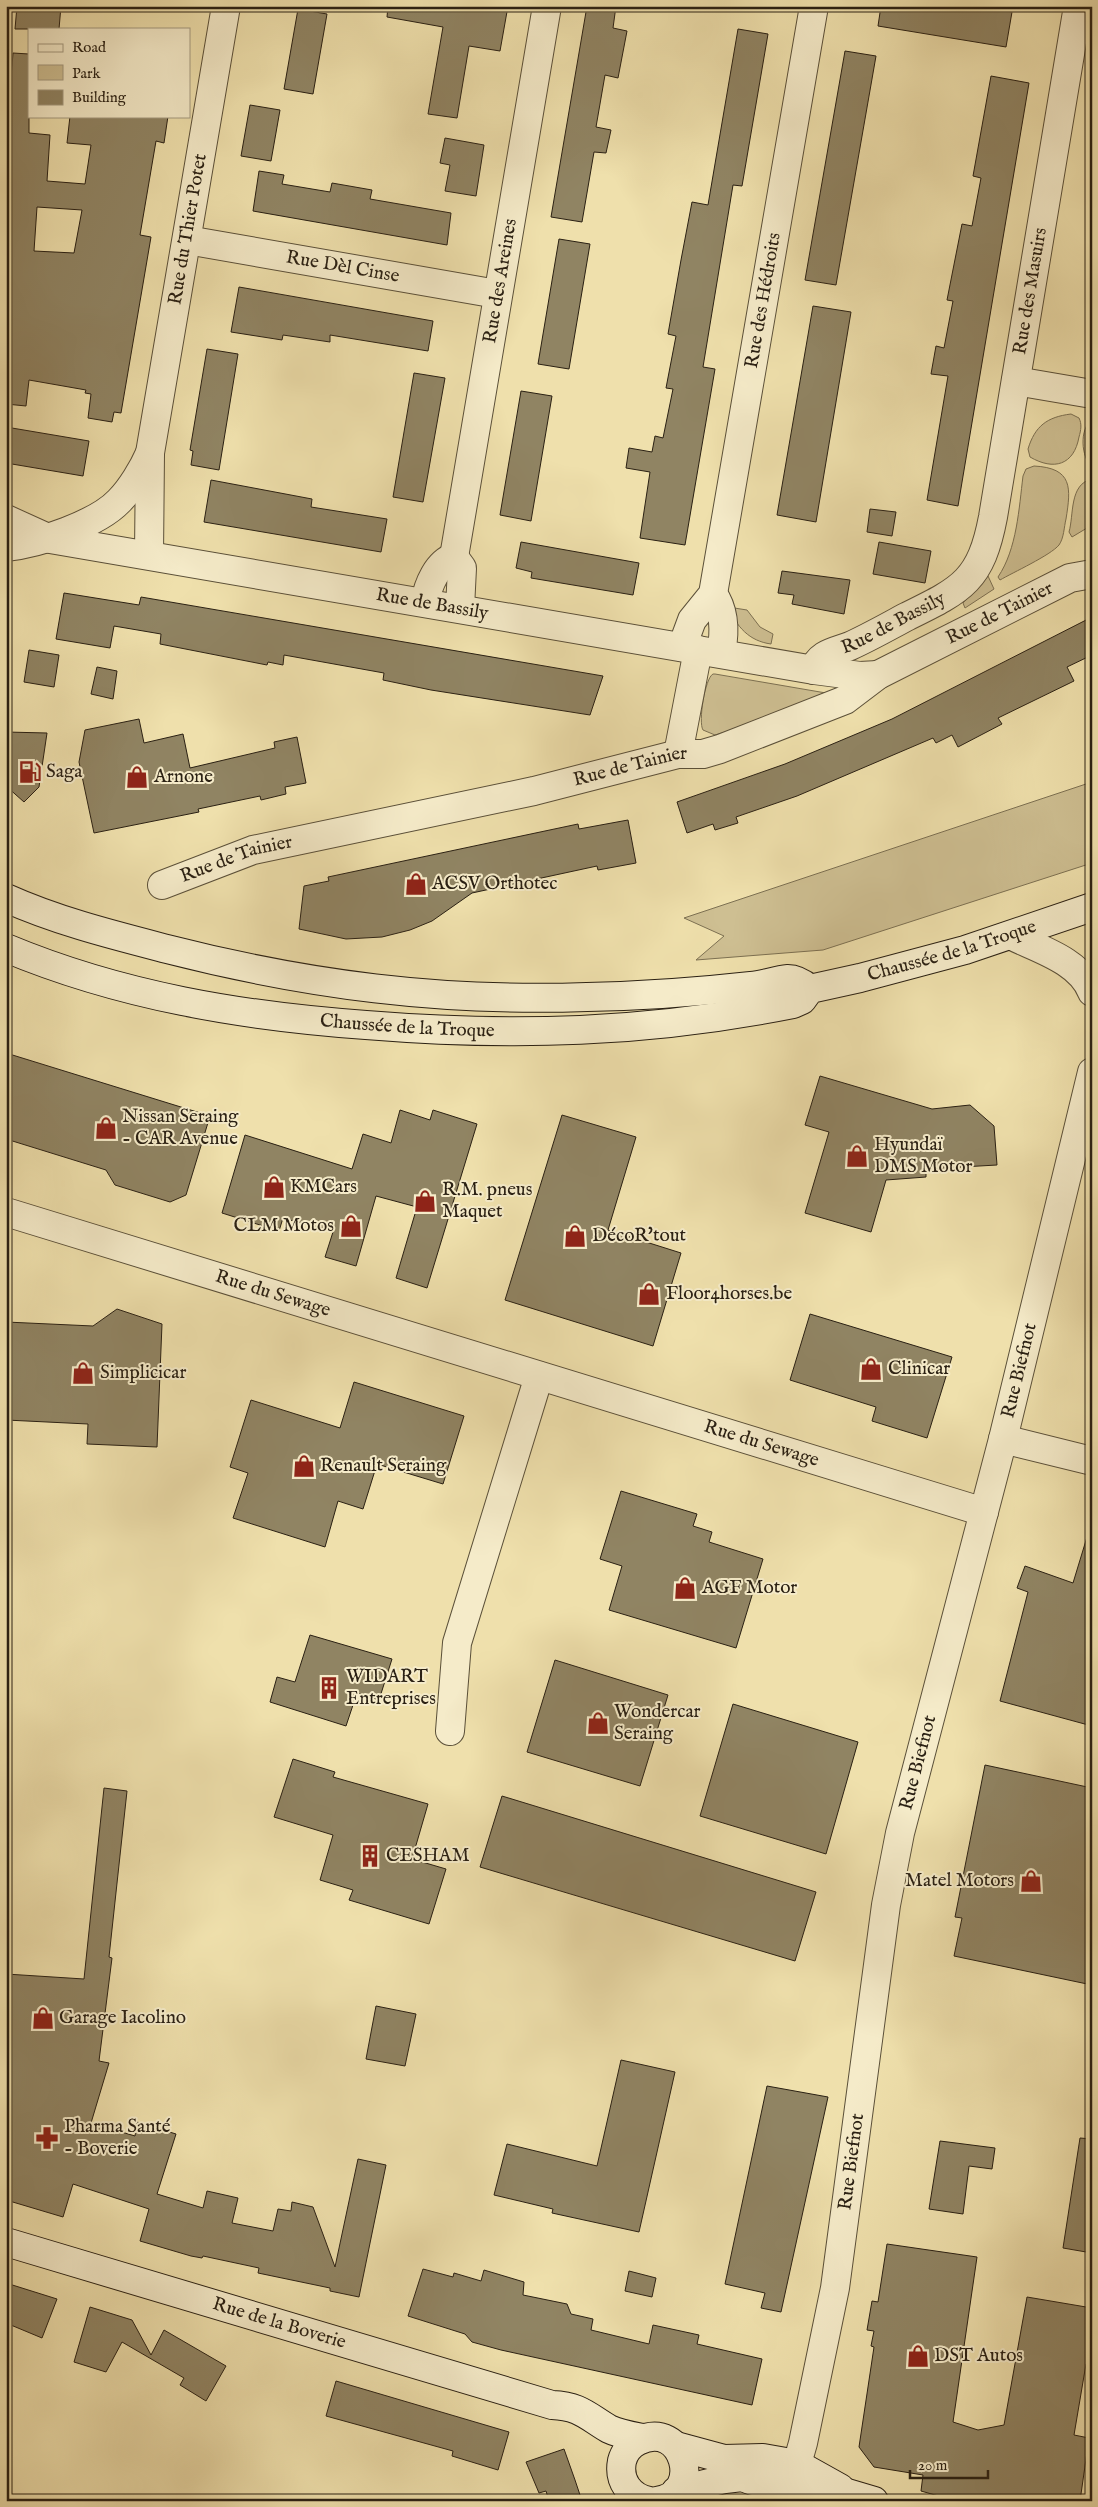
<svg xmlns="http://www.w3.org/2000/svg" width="1098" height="2507" viewBox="0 0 1098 2507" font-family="'IM FELL English',serif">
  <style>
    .green { fill: #cebf92; stroke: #7c7052 }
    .building { fill: #908463; stroke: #2a2013; fill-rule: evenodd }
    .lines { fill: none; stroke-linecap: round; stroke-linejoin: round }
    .street-casing { stroke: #5b5039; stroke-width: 30 }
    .secondary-casing { stroke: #2a2013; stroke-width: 30 }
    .street { stroke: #f5ebc9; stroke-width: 28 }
    .secondary { stroke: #f5ebc9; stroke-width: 28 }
    .labels { text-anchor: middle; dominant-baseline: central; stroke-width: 4; stroke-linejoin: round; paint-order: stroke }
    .street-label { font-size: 19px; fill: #2a2013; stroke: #f5ebc9 }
    .poi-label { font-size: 19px; fill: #2a2013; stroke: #f5ebc9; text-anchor: start }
  </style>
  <rect width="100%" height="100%" fill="#efe0ac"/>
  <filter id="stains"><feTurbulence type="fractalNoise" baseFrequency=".004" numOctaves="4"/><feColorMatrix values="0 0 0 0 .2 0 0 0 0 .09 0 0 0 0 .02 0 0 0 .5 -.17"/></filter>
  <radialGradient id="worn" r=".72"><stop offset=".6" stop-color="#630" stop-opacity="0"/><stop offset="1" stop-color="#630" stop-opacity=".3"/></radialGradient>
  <g class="green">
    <path d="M1071,414l8,4c3,6 2,12 0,19 -5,28 -25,34 -49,20l-2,-8c7,-23 19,-32 43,-35z"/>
    <path d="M1092,419v49c-11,-12 -13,-38 0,-49z"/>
    <path d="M1034,466c39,2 37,22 32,53 -2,8 -2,19 -7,26 -8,10 -47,28 -59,35l-2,-3c19,-28 21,-69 25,-101l3,-7z"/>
    <path d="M1092,479v46l-20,12 -3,-5c5,-17 0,-48 23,-53z"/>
    <polygon points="988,576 994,589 965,608 963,603"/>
    <path d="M728,607l19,3 13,17 13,7 -2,10c-22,-3 -34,-17 -43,-37z"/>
    <path d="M713,674h2l111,19 -101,39 -10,3 -12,-5c-5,-8 2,-52 10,-56z"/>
    <polygon points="1092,782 1092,863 823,950 696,960 724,936 684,918"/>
  </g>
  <g class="building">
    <polygon points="17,6 61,6 59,29 15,29"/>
    <polygon points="388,6 508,6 500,51 469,46 457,118 428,114 443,27 387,17"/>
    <polygon points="587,6 616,6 613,28 627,31 618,78 605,75 596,127 611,130 606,153 594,152 582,222 551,217"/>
    <polygon points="881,6 977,6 1012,12 1006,47 878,26"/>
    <polygon points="298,9 327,14 313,94 284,89"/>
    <polygon points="738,29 768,34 742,186 733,185 703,367 715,369 685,545 640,538 650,472 626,468 629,448 652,452 655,436 663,438 673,389 666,388 676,336 668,334 681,260 692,202 708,205"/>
    <polygon points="845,51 876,56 836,285 805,280"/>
    <path d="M13,53l16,1v79l21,2 -3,46 38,3 6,-39 -24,-2 3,-27h98l-4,27 -8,-2 -16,94 11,2 -30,176 -7,-1 -2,10 -24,-4 3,-24 -6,-1 1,-3 -57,-10 -3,26 -20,-2v-266zM37,207l45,3 -8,43 -40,-2z"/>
    <polygon points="991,76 1029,83 958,506 927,500 948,376 931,374 936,346 944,348 953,301 947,300 962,224 972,226 981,178 973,176"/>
    <polygon points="250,105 280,110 271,161 241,156"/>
    <polygon points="445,138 484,145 476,196 445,191 450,165 440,163"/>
    <polygon points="259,171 284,175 282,184 330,192 332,183 372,190 370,199 451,213 447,245 253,211"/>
    <polygon points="559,239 590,244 569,369 538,364"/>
    <polygon points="239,287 433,321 428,351 330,335 330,342 283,335 282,340 231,332"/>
    <polygon points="813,306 851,312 816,522 777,515"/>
    <polygon points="207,349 238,354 219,470 191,465 193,451 190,450"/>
    <polygon points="414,373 445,378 423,502 393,497"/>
    <polygon points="521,391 552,396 531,521 500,515"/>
    <polygon points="6,427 89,441 83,476 6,463"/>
    <polygon points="211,480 312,499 311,507 387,519 381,552 204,522"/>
    <polygon points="870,509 896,512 892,536 867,532"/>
    <polygon points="521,542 639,563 633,595 531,578 532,572 516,568"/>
    <polygon points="879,542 931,551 925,583 873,574"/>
    <polygon points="782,571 850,580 844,614 792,604 794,595 778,593"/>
    <polygon points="64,593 139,605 141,597 603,676 590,715 431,690 383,680 384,673 284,655 283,665 268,662 267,665 160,644 161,634 114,626 110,648 56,639"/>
    <polygon points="1092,617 1092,655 1067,667 1074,681 998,718 1002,724 958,747 952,735 936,743 933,738 797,796 736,817 738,823 715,830 713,824 687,833 677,802 785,764 892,719"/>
    <polygon points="29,650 59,655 54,687 24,682"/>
    <polygon points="97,667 117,671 113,699 91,694"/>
    <polygon points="139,719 144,743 183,734 190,768 275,748 274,742 297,737 306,783 285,787 286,794 261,800 260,796 198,809 199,812 94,833 79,762 85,730"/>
    <polygon points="6,732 47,733 39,787 24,802 6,786"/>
    <polygon points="628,820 636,863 598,870 597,866 472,893 432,921 410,930 382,937 346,939 299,929 304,886 329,881 328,877 578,824 579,829"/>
    <polygon points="6,1053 210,1116 186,1195 170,1202 115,1185 106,1170 6,1139"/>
    <polygon points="820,1076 932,1109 970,1105 994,1126 997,1165 926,1169 926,1177 886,1180 871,1232 805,1213 829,1132 805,1125"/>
    <polygon points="400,1110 430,1120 433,1110 477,1124 427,1288 396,1278 417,1207 376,1196 356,1266 325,1257 333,1232 283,1218 279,1231 222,1213 245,1135 352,1169 363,1134 391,1143"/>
    <polygon points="562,1115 636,1137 608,1230 681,1253 653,1346 505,1300"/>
    <polygon points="117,1309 162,1324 157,1447 87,1444 88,1424 6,1420 6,1322 93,1326"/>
    <polygon points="810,1314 952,1357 927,1438 872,1421 876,1407 790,1380"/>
    <polygon points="354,1382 464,1416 443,1484 377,1464 363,1509 338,1501 325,1547 233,1518 248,1473 230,1467 251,1400 340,1428"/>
    <polygon points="621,1491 697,1514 693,1526 712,1532 709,1542 763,1559 736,1648 609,1610 622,1566 600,1559"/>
    <polygon points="1087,1537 1092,1538 1092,1726 1000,1701 1028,1592 1017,1588 1025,1566 1073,1583"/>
    <polygon points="310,1635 392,1659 379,1700 357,1693 346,1726 270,1702 277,1677 295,1682"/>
    <polygon points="555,1660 668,1695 640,1786 527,1752"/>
    <polygon points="733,1704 858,1742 826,1854 700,1816"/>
    <polygon points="293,1759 335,1772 333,1777 428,1804 412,1859 446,1869 429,1924 349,1900 353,1890 320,1880 333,1835 274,1817"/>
    <polygon points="985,1765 1092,1788 1092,1985 954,1956 962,1918 955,1917"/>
    <polygon points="104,1788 127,1791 109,1957 112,1958 99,2061 109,2063 91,2123 135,2136 137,2122 176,2134 157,2194 203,2208 207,2191 238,2198 232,2223 273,2231 278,2209 291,2211 292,2202 313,2207 335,2267 358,2159 386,2165 359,2297 330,2291 330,2288 258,2273 259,2268 203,2256 202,2258 191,2256 140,2241 149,2209 73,2184 63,2217 6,2200 6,1974 84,1979"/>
    <polygon points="502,1796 816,1892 795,1961 480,1867"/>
    <polygon points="376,2006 416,2014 405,2066 366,2059"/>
    <polygon points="621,2060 675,2072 639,2232 552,2213 553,2209 494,2195 507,2144 597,2166"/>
    <polygon points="767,2086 828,2097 781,2312 761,2308 765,2293 725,2284"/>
    <polygon points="1080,2138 1092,2139 1092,2253 1063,2248"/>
    <polygon points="940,2141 995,2148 992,2169 969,2166 963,2214 929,2209"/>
    <polygon points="887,2244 977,2257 953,2422 978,2430 1004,2425 1027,2297 1092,2308 1092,2365 1086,2364 1074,2435 1089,2438 1080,2501 956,2501 921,2491 923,2475 874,2467 859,2447 874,2347 871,2346 874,2331 867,2330 872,2301 878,2302"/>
    <polygon points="423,2269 453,2277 454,2273 481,2281 484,2270 524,2282 523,2295 567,2304 571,2314 593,2319 591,2330 649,2344 653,2325 699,2335 697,2344 762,2359 752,2405 501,2350 472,2342 465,2334 408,2316"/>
    <polygon points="629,2271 656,2278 652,2297 625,2291"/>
    <polygon points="6,2283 57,2299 42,2338 6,2323"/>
    <polygon points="90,2307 132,2320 151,2355 164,2330 226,2366 206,2401 180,2385 184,2378 122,2342 106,2372 74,2362"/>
    <polygon points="336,2381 509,2432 498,2470 452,2456 453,2451 326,2416"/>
    <polygon points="564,2449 575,2480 582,2501 549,2501 546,2491 539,2493 526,2462"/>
  </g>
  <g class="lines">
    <defs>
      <g id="street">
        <path id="s1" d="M187,240l310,54"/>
        <polyline points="1016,381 1092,394"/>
        <path id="s2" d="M6,519l44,20 764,131 46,6 18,-1"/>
        <path d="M6,547c32,-3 91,-23 113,-46 12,-12 24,-32 31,-48"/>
        <path id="s3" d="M149,555l1,-102 76,-447"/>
        <path id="s4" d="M454,557l93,-551"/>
        <polyline points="454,557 462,568 460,608"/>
        <path d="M713,594c12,17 12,39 8,59"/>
        <path d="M425,602c3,-17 12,-39 29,-45"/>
        <path id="s5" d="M682,647l10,-27 21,-26 101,-588"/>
        <path id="s6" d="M814,670c5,-17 21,-18 36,-24 20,-9 39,-20 58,-30 55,-27 73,-36 85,-99l85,-511"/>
        <polyline points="678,754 698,650"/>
        <path id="s7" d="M162,885l91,-35 281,-59 144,-37h25l17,-5 125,-49 33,-25 192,-97 22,-4"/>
        <path d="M1012,936c27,13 68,25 80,56"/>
        <path id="s8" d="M6,1212l978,300"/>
        <polyline points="1003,1439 1092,1461"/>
        <polyline points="450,1731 457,1643 539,1376"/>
        <path id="s9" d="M775,2471l14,-2 8,-5 6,-21 32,-155 51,-383 14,-72 103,-394 89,-367"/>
      </g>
      <g id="secondary">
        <path d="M6,898c51,23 107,37 161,51 141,36 274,53 420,48 54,-1 110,-5 164,-11 12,-1 25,-6 37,-7 9,0 16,5 22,10"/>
        <path id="s10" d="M6,948c115,48 236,68 360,77 148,12 281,8 427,-21l9,-4 8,-11 50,-11 105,-28 127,-43"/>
        <path id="s11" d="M6,2242l546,163c28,1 35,11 57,24 10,5 23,7 34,9"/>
        <polyline points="676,2446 724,2459 763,2458 797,2464 840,2488"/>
        <polyline points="676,2491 725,2479 742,2477 753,2481 782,2483 831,2494 847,2493 874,2501"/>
        <path d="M649,2501c-19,-4 -31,-20 -27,-40 2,-8 8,-16 16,-20 46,-23 67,54 19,60"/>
      </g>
    </defs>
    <use href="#street" class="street-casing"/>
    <use href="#secondary" class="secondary-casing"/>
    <use href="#street" class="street"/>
    <use href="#secondary" class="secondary"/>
  </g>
  <defs>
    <symbol id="fuel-bare" viewBox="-9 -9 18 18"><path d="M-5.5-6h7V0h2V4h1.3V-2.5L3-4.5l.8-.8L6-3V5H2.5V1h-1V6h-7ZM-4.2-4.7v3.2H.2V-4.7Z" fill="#8f2418" stroke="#f5ebc9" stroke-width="2.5" paint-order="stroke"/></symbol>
    <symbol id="shop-bare" viewBox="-9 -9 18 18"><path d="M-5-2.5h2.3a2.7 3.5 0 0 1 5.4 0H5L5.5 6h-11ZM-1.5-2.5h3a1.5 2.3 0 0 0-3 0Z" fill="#8f2418" stroke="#f5ebc9" stroke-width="2.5" paint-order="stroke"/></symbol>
    <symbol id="building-bare" viewBox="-9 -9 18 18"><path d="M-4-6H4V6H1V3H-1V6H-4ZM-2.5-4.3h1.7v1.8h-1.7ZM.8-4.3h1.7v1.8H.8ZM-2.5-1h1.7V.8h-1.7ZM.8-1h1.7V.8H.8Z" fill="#8f2418" stroke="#f5ebc9" stroke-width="2.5" paint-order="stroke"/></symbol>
    <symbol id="pharmacy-bare" viewBox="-9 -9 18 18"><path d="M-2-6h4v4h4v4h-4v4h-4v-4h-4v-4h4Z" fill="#8f2418" stroke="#f5ebc9" stroke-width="2.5" paint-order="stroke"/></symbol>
  </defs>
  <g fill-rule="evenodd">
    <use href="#fuel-bare" x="14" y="756" width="32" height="32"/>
    <use href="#shop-bare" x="121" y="761" width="32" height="32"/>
    <use href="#shop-bare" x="400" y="868" width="32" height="32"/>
    <use href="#shop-bare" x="90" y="1112" width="32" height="32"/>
    <use href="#shop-bare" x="841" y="1140" width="32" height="32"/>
    <use href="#shop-bare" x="258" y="1171" width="32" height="32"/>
    <use href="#shop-bare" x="409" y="1185" width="32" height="32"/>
    <use href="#shop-bare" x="335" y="1210" width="32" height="32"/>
    <use href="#shop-bare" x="559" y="1220" width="32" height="32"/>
    <use href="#shop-bare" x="633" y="1278" width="32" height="32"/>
    <use href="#shop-bare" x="855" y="1353" width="32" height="32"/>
    <use href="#shop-bare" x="67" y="1357" width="32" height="32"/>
    <use href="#shop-bare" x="288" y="1450" width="32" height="32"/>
    <use href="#shop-bare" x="669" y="1572" width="32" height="32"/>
    <use href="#building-bare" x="313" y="1672" width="32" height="32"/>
    <use href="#shop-bare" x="582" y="1707" width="32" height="32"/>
    <use href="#building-bare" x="354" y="1840" width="32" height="32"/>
    <use href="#shop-bare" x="1015" y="1865" width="32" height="32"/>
    <use href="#shop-bare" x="27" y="2002" width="32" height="32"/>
    <use href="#pharmacy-bare" x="31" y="2122" width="32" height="32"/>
    <use href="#shop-bare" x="902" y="2340" width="32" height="32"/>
  </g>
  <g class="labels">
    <g class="street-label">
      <text stroke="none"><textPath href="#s3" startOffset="329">Rue du Thier Potet</textPath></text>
      <text stroke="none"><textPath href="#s1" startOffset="158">Rue Dèl Cinse</textPath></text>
      <text stroke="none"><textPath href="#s4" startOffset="280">Rue des Areines</textPath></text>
      <text stroke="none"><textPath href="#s6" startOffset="478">Rue des Masuirs</textPath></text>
      <text stroke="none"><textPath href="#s5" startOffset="360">Rue des Hédroits</textPath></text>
      <text stroke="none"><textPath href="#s2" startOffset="436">Rue de Bassily</textPath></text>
      <text stroke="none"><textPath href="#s7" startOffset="888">Rue de Tainier</textPath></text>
      <text stroke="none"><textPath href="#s6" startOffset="94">Rue de Bassily</textPath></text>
      <text stroke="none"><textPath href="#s7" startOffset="484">Rue de Tainier</textPath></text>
      <text stroke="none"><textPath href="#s7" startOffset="79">Rue de Tainier</textPath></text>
      <text stroke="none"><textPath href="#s10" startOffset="969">Chaussée de la Troque</textPath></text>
      <text stroke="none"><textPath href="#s10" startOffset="411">Chaussée de la Troque</textPath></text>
      <text stroke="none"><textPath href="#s8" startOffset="279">Rue du Sewage</textPath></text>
      <text stroke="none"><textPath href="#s9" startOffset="1141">Rue Biefnot</textPath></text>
      <text stroke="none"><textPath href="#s8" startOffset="790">Rue du Sewage</textPath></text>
      <text stroke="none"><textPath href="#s9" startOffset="736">Rue Biefnot</textPath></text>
      <text stroke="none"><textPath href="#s9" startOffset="331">Rue Biefnot</textPath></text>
      <text stroke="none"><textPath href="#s11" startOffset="285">Rue de la Boverie</textPath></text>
    </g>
    <g class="poi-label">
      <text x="46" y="772">Saga</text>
      <text x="154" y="777">Arnone</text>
      <text x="432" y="884">ACSV Orthotec</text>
      <text x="122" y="1117">Nissan Seraing<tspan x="122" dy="22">- CAR Avenue</tspan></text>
      <text x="874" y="1145">Hyundaï<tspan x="874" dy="22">DMS Motor</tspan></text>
      <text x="290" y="1187">KMCars</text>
      <text x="442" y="1190">R.M. pneus<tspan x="442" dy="22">Maquet</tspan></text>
      <text x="334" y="1226" text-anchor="end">CLM Motos</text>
      <text x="592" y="1236">DécoR'tout</text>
      <text x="666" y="1294">Floor4horses.be</text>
      <text x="888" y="1369">Clinicar</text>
      <text x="100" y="1373">Simplicicar</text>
      <text x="320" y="1466">Renault Seraing</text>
      <text x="702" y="1588">AGF Motor</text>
      <text x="346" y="1677">WIDART<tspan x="346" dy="22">Entreprises</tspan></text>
      <text x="614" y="1712">Wondercar<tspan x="614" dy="22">Seraing</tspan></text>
      <text x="386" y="1856">CESHAM</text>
      <text x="1014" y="1881" text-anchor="end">Matel Motors</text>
      <text x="59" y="2018">Garage Iacolino</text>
      <text x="64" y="2127">Pharma Santé<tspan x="64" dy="22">- Boverie</tspan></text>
      <text x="934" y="2356">DST Autos</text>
    </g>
  </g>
  <rect width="1098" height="2507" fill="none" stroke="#efe0ac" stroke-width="25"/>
  <rect x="8" y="8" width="1083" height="2492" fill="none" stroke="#2a2013" stroke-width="2.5"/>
  <rect x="12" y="12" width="1073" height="2482" fill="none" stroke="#2a2013"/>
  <rect x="28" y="28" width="162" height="90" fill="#f5ebc9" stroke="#a49a80"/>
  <rect x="38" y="44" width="25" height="8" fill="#f5ebc9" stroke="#a49a80"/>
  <text x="72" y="52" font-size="15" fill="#2a2013">Road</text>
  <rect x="38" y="65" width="25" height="15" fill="#cebf92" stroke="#a49a80"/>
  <text x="72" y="78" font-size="15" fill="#2a2013">Park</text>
  <rect x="38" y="90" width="25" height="15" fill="#908463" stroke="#a49a80"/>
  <text x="72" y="102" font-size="15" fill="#2a2013">Building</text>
  <path d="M910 2470v8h78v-8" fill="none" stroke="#2a2013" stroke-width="2.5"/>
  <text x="918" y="2470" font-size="15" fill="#2a2013" stroke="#f5ebc9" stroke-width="4" paint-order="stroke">20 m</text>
  <rect width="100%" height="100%" filter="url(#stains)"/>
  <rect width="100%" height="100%" fill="url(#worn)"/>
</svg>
